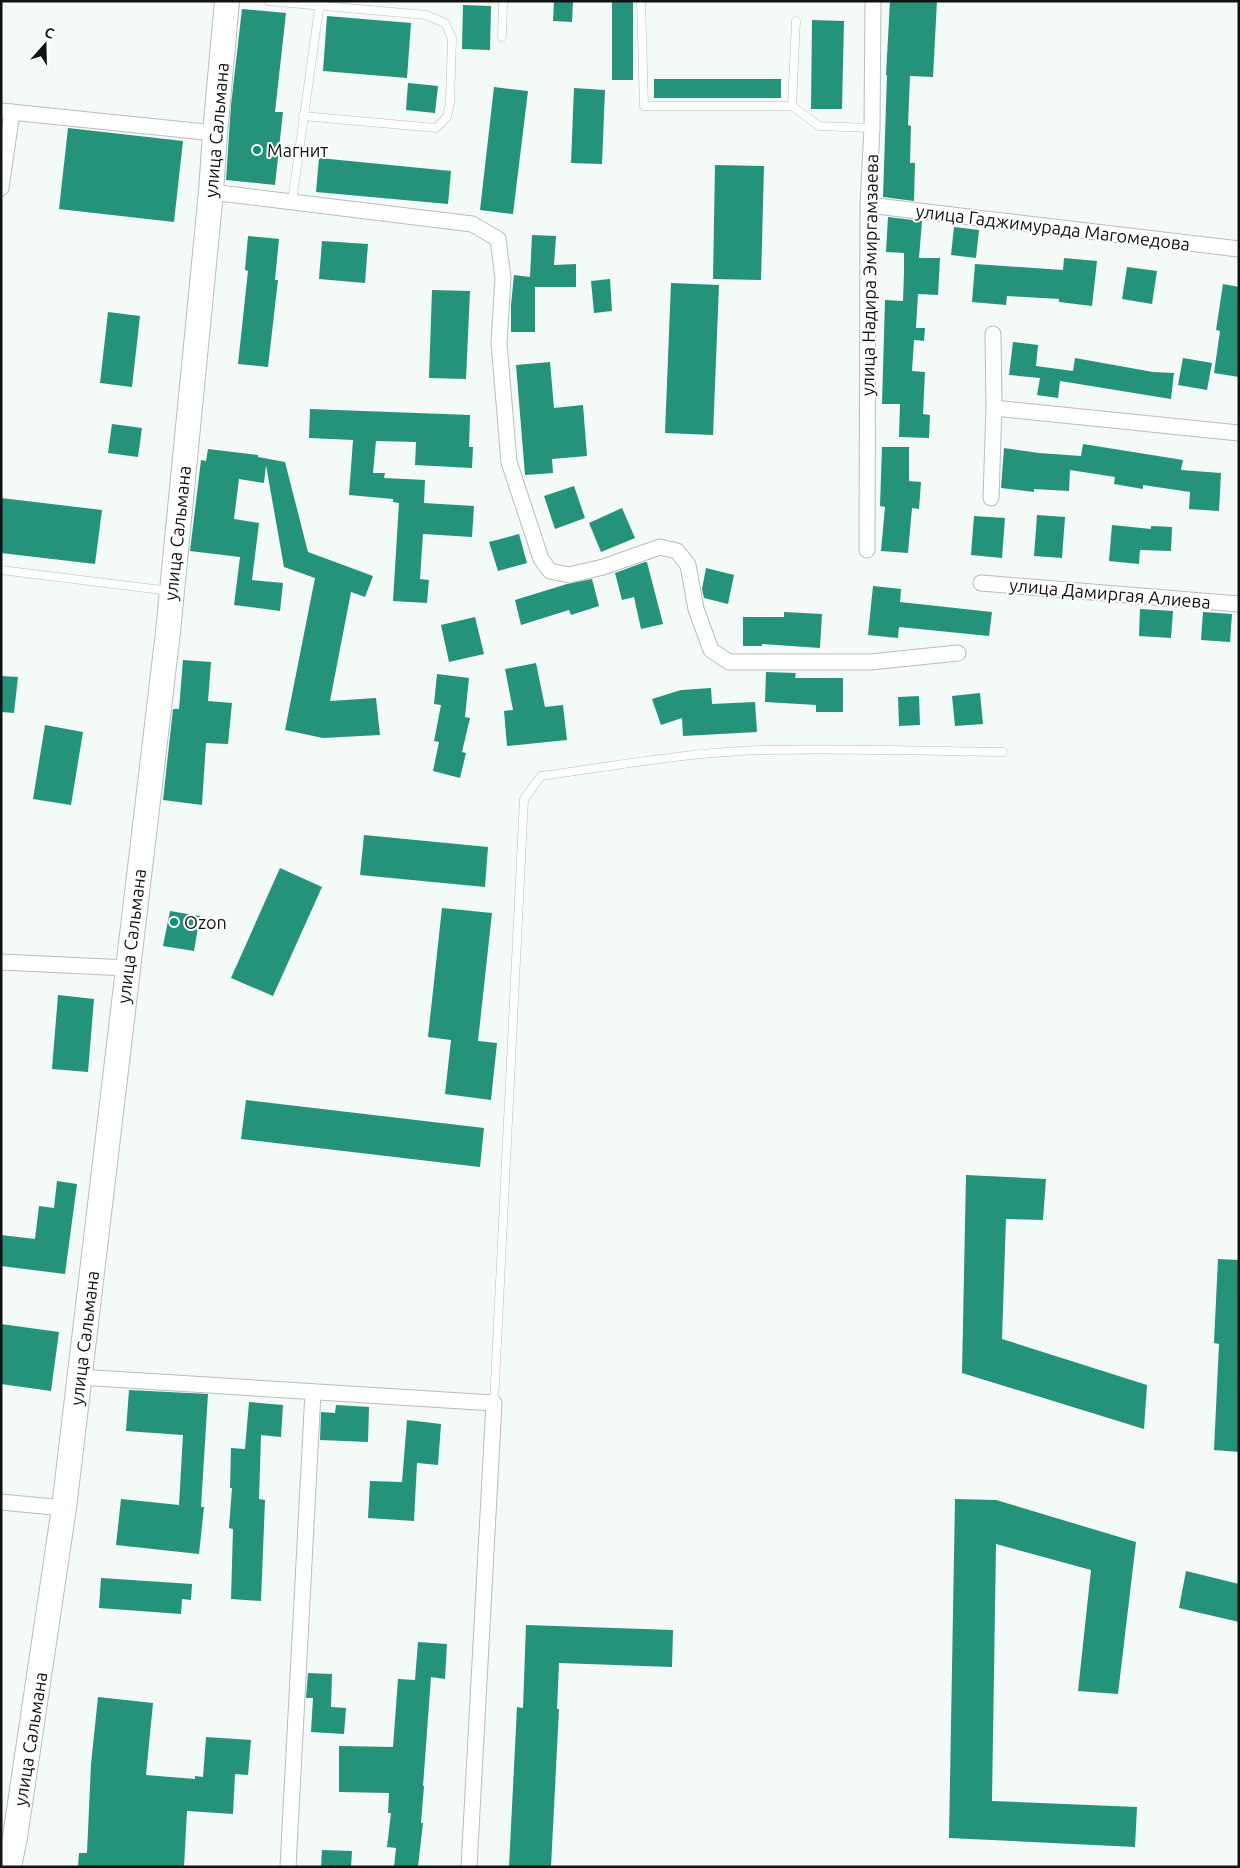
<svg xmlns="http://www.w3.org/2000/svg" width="1240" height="1868" viewBox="0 0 1240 1868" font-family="Ubuntu,sans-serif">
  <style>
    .building { fill: #25927a }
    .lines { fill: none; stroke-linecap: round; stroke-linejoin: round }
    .lane-casing { stroke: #b8bebc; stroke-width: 9 }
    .street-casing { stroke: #b8bebc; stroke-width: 17 }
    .primary-casing { stroke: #b8bebc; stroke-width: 26 }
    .lane { stroke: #fff; stroke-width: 8 }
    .street { stroke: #fff; stroke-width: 15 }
    .primary { stroke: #fff; stroke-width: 24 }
    .poi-dot { fill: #0e9077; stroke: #fff; stroke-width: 2 }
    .labels { text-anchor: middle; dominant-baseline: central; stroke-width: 4; stroke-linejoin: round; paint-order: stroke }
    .street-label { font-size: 18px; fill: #111413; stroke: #fff }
    .poi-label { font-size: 18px; fill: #111413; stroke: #fff; text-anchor: start }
  </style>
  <rect width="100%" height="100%" fill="#f3faf8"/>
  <g class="building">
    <polygon points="554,1 573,1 572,22 553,21"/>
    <rect x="612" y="1" width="21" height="79"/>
    <polygon points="890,1 937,1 933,77 910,76 908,125 911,126 910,163 915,163 914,201 883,197 887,75 886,75"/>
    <polygon points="463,5 491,6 490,50 462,49"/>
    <polygon points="242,9 286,13 275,112 283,112 275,185 226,180 231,105"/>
    <polygon points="327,16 411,23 407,78 323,71"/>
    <polygon points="812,20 844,21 842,109 811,109"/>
    <rect x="654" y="79" width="127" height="19"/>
    <polygon points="408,83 438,86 435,113 406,110"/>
    <polygon points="494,87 528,91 513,214 480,210"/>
    <polygon points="574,88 605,90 602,164 571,163"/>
    <polygon points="68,128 183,141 174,222 59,209"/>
    <polygon points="319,158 451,171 448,204 316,192"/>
    <polygon points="715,165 764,166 761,280 713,279"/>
    <polygon points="888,217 922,221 919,258 940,258 938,295 918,294 916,328 925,328 924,341 914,340 912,371 925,372 923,414 930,415 929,438 899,437 900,404 882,404 885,300 903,301 904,273 904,253 886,252"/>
    <polygon points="954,227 979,230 976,258 951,255"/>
    <polygon points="532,235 556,236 554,265 576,264 576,287 535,287 535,332 511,332 511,305 514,275 530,277"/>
    <polygon points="248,236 279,239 275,280 278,280 268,367 238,364 248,271 245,270"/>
    <polygon points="322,241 368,244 365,283 319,279"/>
    <polygon points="1064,258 1097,261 1092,306 1059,302 1059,299 1007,296 1006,305 972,302 975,264 1063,270"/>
    <polygon points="1127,267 1157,271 1152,304 1122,299"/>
    <polygon points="610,279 612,311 594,313 591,281"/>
    <polygon points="671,283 719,285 713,435 665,433"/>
    <polygon points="1223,284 1239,287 1239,377 1214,373 1220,331 1216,330"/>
    <polygon points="432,290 470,291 466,379 429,378"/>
    <polygon points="108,312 140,316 132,387 100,383"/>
    <polygon points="1013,342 1038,345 1036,366 1073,371 1075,358 1153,372 1174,373 1171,399 1060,381 1058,398 1037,395 1040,378 1009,375"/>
    <polygon points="1183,358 1212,363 1207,390 1178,385"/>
    <polygon points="550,362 554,408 583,405 587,456 552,459 553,473 525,475 516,365"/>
    <polygon points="310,409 470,415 469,447 473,447 472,468 415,465 416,442 376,441 373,473 385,473 384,478 425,480 424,503 474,506 472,537 423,534 420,579 429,580 427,603 393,601 399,503 393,502 393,499 349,495 353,440 309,438"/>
    <polygon points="112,424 142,428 138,457 108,453"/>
    <polygon points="1083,444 1183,460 1181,470 1221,473 1219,511 1189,509 1190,492 1143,485 1143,489 1114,484 1115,477 1070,470 1069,491 1034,489 1034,492 1001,488 1004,448 1039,453 1081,456"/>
    <polygon points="882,447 909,447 909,481 921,482 919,509 912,508 908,553 881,551 885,507 880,506"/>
    <polygon points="208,449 258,455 258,457 285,462 308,552 373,576 365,597 351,592 330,701 376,698 380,735 323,738 285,730 315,578 284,567 266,465 264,483 239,479 234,519 259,523 252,580 283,583 280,611 234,605 240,557 190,551 201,460 206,461"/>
    <polygon points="574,486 585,518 555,529 544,496"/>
    <polygon points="1,498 102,510 95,564 1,553"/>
    <polygon points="622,508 635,538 601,552 589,523"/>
    <polygon points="1037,515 1065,517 1062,558 1034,556"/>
    <polygon points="974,516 1005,518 1002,558 971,555"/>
    <polygon points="1112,525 1151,529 1151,526 1172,527 1171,551 1140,550 1139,564 1109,561"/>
    <polygon points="519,534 527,563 498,571 489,542"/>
    <polygon points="645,562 647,562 663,624 641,629 634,597 622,600 615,573"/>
    <polygon points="706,568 734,575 728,604 704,598 702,589"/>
    <polygon points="592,579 599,606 571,615 569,610 521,625 515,600 567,584"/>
    <polygon points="873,586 901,589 900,602 992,612 989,636 899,627 898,638 868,635"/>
    <polygon points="1140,609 1173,611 1171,638 1139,636"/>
    <polygon points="784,612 822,614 820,648 762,644 762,646 743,646 743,617 784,617"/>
    <polygon points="1203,612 1232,614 1230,642 1201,640"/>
    <polygon points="475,617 484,654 449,662 441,625"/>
    <polygon points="183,660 211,662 208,701 232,703 228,744 206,743 202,805 163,800 173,709 179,709"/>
    <polygon points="536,663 545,707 563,705 567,740 507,746 504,711 513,710 505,669"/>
    <polygon points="766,672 796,673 795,678 843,678 843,712 816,712 816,705 765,702"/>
    <polygon points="437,674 469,678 465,717 470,718 462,752 466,753 460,778 433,771 439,742 434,741 441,705 434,704"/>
    <polygon points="1,676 18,677 14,713 1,712"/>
    <polygon points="711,688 712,704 755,702 757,732 683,736 682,718 661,725 652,699 681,690"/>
    <polygon points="980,693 983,724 955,726 952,696"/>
    <polygon points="919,696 920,725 899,726 898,697"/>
    <polygon points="45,725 83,732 71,805 33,799"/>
    <polygon points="364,835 488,847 485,887 360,875"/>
    <polygon points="280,868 322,887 273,996 231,978"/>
    <polygon points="442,908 492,913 478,1041 497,1043 491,1100 445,1094 451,1040 428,1037"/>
    <polygon points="170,911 200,916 194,951 163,946"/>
    <polygon points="58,995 94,999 88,1072 52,1069"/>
    <polygon points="246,1100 484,1128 480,1167 241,1139"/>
    <polygon points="966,1175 1046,1179 1043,1220 1006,1219 1002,1339 1147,1385 1144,1429 962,1373"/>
    <polygon points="57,1181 77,1184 65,1274 1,1266 1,1235 35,1239 39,1206 54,1208"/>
    <polygon points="1218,1259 1239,1260 1239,1452 1214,1450 1219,1344 1214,1343"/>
    <polygon points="1,1324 59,1332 51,1391 1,1384"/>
    <polygon points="129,1390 208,1394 201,1507 204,1507 199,1554 116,1545 121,1499 179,1505 183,1435 126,1431"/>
    <polygon points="249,1402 283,1405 281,1437 261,1435 259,1499 265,1500 261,1601 231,1599 233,1529 229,1528 232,1488 230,1488 231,1448 245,1449"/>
    <polygon points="336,1405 369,1407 368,1442 320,1440 321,1412 335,1413"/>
    <polygon points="407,1420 441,1424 438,1465 417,1463 414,1521 368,1518 370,1481 402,1482"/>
    <polygon points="955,1499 996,1500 1136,1542 1118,1694 1078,1691 1091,1570 996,1544 992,1801 1137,1807 1135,1847 949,1838"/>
    <polygon points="1186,1571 1239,1584 1239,1622 1179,1608"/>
    <polygon points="101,1578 192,1584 191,1600 182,1599 181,1614 99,1608"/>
    <polygon points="526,1625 673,1630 672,1667 559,1663 557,1709 559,1709 551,1867 509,1867 517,1707 523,1708"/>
    <polygon points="418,1642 447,1644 445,1679 431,1677 423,1786 424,1786 421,1823 423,1823 418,1867 394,1867 396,1848 387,1847 391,1813 388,1813 389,1793 339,1792 339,1746 393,1747 398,1679 415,1680"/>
    <polygon points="308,1673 332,1674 331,1707 346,1708 344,1734 311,1732 313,1698 306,1698"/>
    <polygon points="98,1697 153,1703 146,1775 195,1779 195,1776 203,1777 206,1737 251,1740 248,1775 235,1774 233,1814 187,1811 184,1867 78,1867 79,1853 87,1853 91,1764"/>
    <polygon points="322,1850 352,1851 351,1867 321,1867"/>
  </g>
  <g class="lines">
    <defs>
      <g id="lane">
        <polyline points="268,1 426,15 445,23 452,38 450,103 447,117 436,128 303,116"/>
        <polyline points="641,1 644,106 792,106"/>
        <polyline points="796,21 792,106 819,126 872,128"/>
        <polyline points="502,37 503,1"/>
        <polyline points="292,202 320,1"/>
        <polyline points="1,570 170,591"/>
        <path d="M494,1403l30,-604 17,-23c73,-10 148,-24 222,-26 80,-2 160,1 240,2"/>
      </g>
      <g id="street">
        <polyline points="1,111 215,133"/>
        <polyline points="1,188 12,112"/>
        <polyline points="211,192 472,224 498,239 503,278 499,343 509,462 541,559 550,571 569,575 603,567 660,547 677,551 688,565 696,609 711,650 729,662 870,662 958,653"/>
        <polyline points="868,205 1239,249"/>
        <polyline points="994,408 1239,433"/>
        <polyline points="991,498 994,408 993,334"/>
        <polyline points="867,550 868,205 872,128 873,1"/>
        <polyline points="981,583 1239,604"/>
        <polyline points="1,962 128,968"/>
        <polyline points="79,1377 494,1403 469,1867"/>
        <polyline points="1,1502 64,1508"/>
        <polyline points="288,1867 313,1392"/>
      </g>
      <polyline id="primary" points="9,1867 15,1837 64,1508 168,632 211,192 215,133 227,1"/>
    </defs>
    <use href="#lane" class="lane-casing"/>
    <use href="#street" class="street-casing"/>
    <use href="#primary" class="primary-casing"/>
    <use href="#lane" class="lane"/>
    <use href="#street" class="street"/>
    <use href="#primary" class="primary"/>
  </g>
  <g class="poi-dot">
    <circle cx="257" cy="150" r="5"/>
    <circle cx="174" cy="922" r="5"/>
  </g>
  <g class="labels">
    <g class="street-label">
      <text transform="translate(216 130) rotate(-85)">улица Сальмана</text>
      <text transform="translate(1053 227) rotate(7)">улица Гаджимурада Магомедова</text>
      <text transform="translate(869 275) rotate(-89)">улица Надира Эмиргамзаева</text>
      <text transform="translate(177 533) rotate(-84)">улица Сальмана</text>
      <text transform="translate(1110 593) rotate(5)">улица Дамиргая Алиева</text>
      <text transform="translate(131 936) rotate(-83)">улица Сальмана</text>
      <text transform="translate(84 1338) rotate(-83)">улица Сальмана</text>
      <text transform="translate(30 1739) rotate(-81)">улица Сальмана</text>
    </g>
    <g class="poi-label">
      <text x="267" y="150">Магнит</text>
      <text x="184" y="922">Ozon</text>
    </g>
  </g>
  <rect width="1240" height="1868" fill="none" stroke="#111413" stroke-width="5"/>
  <g transform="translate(45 45) rotate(20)" stroke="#ffffff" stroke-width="4" paint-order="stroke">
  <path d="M0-4L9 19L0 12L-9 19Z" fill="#111413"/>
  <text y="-8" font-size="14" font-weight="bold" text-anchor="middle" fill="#111413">С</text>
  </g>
</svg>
